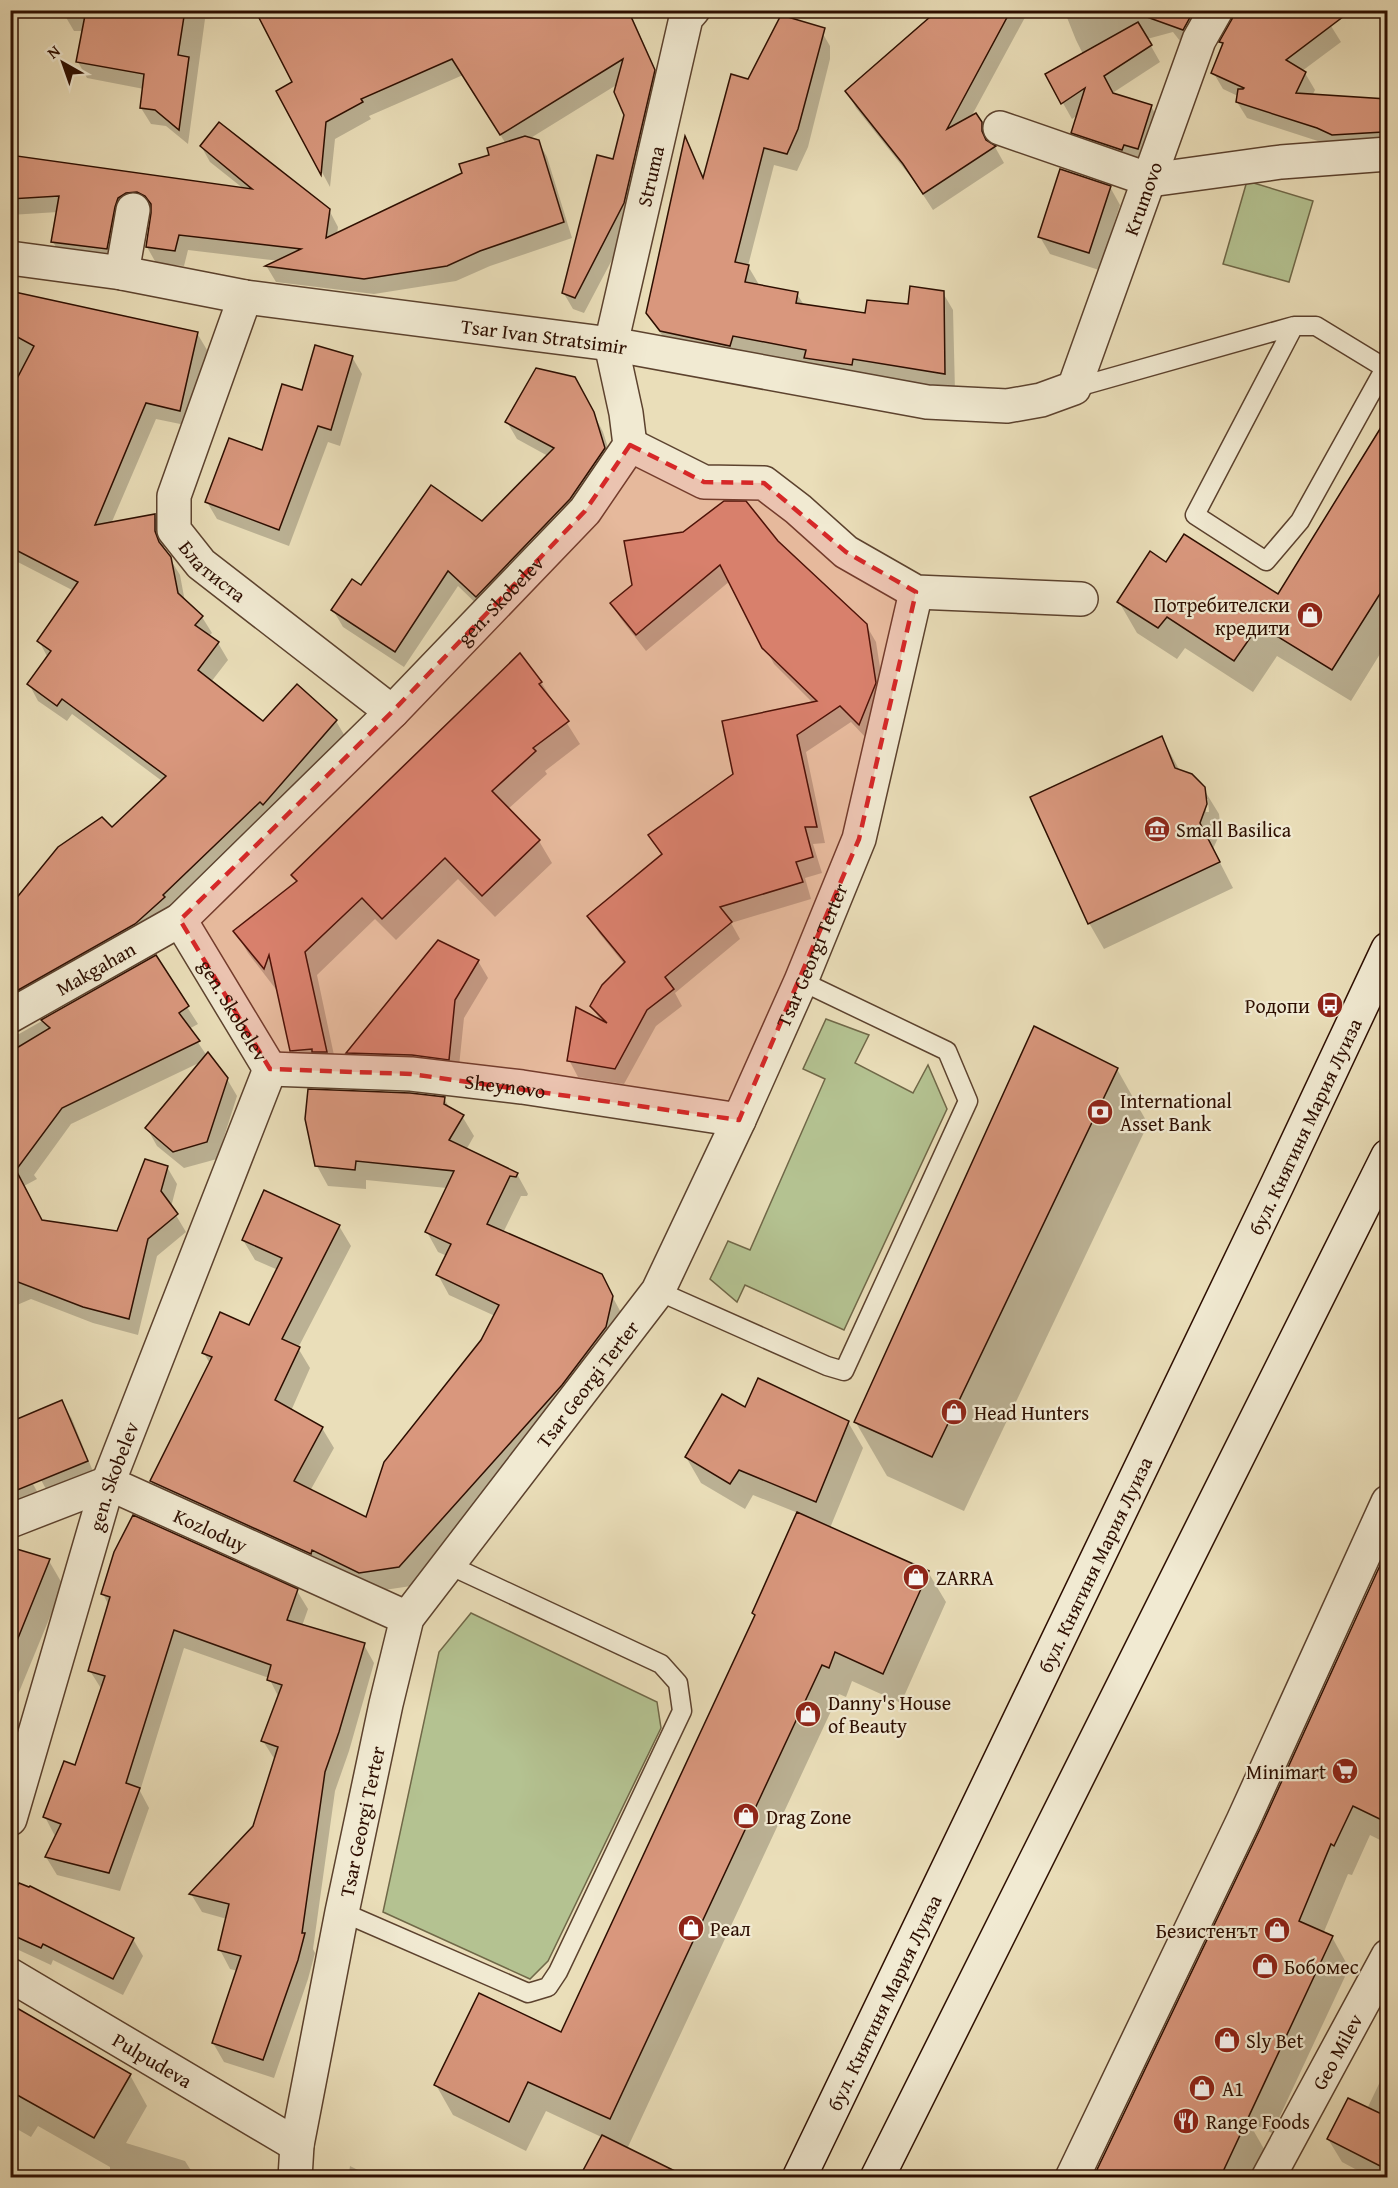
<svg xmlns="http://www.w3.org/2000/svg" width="1398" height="2188" viewBox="0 0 1398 2188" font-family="'Gentium Book Plus',serif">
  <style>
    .green { fill: #b4c291; stroke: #706848; stroke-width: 1.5 }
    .shadow { fill: #0003; fill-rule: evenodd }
    .building { fill: #d9977d; stroke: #2d0e00; stroke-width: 1.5 }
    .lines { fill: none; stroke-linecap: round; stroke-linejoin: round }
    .lane-casing { stroke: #5c422e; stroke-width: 21 }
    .street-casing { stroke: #5c422e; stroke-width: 36 }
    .secondary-casing { stroke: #2d0e00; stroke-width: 36 }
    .lane { stroke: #f1ead2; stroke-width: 18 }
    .street { stroke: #f1ead2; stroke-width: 33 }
    .secondary { stroke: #f1ead2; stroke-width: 33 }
    .marked { fill: #d62828; fill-opacity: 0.2; stroke: #d62828; stroke-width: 4.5; stroke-dasharray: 12 8; stroke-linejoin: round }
    .labels { text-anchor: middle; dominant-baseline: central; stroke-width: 4.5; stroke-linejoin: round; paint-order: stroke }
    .street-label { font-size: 20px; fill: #2d0e00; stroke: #f1ead2 }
    .poi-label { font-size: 20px; fill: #2d0e00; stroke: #f1ead2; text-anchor: start }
  </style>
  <rect width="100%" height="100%" fill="#eadeb9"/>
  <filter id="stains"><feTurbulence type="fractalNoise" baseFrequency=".00333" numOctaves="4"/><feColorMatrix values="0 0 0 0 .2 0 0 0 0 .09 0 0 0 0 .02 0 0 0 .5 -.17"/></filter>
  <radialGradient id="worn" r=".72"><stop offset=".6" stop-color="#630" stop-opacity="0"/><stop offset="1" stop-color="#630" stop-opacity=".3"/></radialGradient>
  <g class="green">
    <polygon points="1247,181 1313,201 1289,282 1223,264"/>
    <polygon points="826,1019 869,1035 855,1063 913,1093 928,1065 947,1109 844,1330 745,1285 737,1302 710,1279 728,1241 750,1250 825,1079 803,1069"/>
    <polygon points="471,1613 657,1702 661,1728 548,1961 530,1979 383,1912 439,1652"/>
  </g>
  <g class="shadow">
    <polygon points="65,10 629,10 663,87 633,220 584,313 573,309 563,292 614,161 625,115 618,84 529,139 538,141 547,157 572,238 490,266 456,281 374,294 276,282 267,267 280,261 188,250 184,266 156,263 147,247 153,210 147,207 116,264 62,257 53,242 58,212 10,215 10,156 244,189 210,162 201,146 329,210 338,227 337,234 463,174 506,144 463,75 369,116 371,119 335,139 330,187 278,91 294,83 258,13 205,19 188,144 166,126 151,124 141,108 144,89 87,78 78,62 83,31 74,31 64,14"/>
    <polygon points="925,10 1029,10 971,117 981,123 991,140 990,145 995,147 1004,163 933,210 914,181 856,108 847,91 932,18"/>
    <polygon points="1064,10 1215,10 1193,45 1180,41 1173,32 1147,39 1160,62 1111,94 1151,106 1160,123 1147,165 1082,149 1073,133 1078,115 1072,119 1047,75 1083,54 1076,40"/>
    <polygon points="1318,10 1331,26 1341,42 1302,71 1305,73 1315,90 1312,96 1388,101 1388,148 1327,144 1247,118 1237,102 1238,96 1223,89 1213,72 1223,46 1221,42"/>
    <polygon points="820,29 830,46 830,59 808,147 797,171 774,165 748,266 758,283 757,286 797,294 804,305 866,315 909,306 943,293 953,310 955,391 672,348 658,330 647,313 685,140 705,179 749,80"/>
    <polygon points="1110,187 1120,205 1099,270 1050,254 1040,237"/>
    <polygon points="10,296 197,333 207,350 190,426 156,419 111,524 154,516 164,532 164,549 180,575 185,602 202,617 212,633 209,636 218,643 228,660 211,682 263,723 297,686 336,721 346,738 172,912 10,1016 10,908 112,829 162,781 72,714 67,721 38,701 29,684 48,658 39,641 74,591 10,558"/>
    <polygon points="352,357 362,374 340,446 328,442 289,546 217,519 207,502 263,452 303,391"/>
    <polygon points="584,395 603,432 614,466 486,613 458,586 404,667 343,627 333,610 361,587 483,523 548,456 517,439 507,422"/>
    <polygon points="1388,419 1388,641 1351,701 1277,656 1253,692 1185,648 1177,659 1137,633 1119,602 1278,597"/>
    <polygon points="776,542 866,625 876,642 885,699 868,740 851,722 806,752 825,843 813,844 822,873 805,878 811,899 731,923 740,939 675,993 682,1006 656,1026 624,1084 578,1077 569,1060 601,1022 592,1006 625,965 599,933 589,916 662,855 650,836 735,775 814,704 774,664 730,581 646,651 621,619 611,603"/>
    <polygon points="541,682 580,744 545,771 547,774 508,809 539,841 552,863 495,917 458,879 396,940 375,919 317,975 338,1074 304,1073 291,1050 278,992 248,953 235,931 297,883 293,875"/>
    <path d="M1162,738l18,33 23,17 16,26 2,17 -8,18 20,39 -129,61 -15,-26zM1205,799h3l1,13h-3z"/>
    <polygon points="438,941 478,961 488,978 464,1018 458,1076 358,1070 348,1053"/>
    <polygon points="155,957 198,1024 189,1029 207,1056 227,1079 237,1096 217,1159 184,1168 157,1146 147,1128 203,1061 71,1124 34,1175 37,1179 24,1186 42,1221 118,1232 167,1167 177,1184 171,1207 186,1232 157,1256 138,1335 93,1323 31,1299 10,1308 10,1036 19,1034"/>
    <polygon points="1117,1069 1148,1124 964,1511 887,1476 855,1421"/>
    <polygon points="444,1098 450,1109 462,1116 474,1136 466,1150 517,1174 528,1194 527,1196 521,1196 503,1233 612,1296 624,1318 411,1586 371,1592 163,1501 151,1481 210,1364 204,1353 250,1327 278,1270 255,1260 243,1240 339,1226 351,1246 298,1348 310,1368 291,1411 322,1428 334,1448 310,1491 366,1519 482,1341 495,1316 449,1295 438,1275 447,1256 438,1252 427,1232 447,1188 366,1180 366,1189 328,1186 317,1166"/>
    <polygon points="62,1402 72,1419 96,1479 51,1498 41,1480"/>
    <polygon points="745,1409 848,1422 863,1448 830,1528 928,1572 946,1602 901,1703 852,1681 846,1697 839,1694 627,2149 546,2111 526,2151 453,2115 436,2085 562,2034 756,1617 753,1613 798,1513 753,1495 745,1509 701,1483 686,1457"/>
    <polygon points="10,1454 33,1484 46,1508 10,1527"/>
    <polygon points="10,1549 49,1561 63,1585 10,1714"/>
    <polygon points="1388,1552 1388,1844 1370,1835 1352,1875 1348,1874 1323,1934 1332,1937 1349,1968 1272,2133 1248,2121 1264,2149 1251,2178 1095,2178 1261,1830"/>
    <polygon points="297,1591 308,1609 302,1626 364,1645 374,1663 349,1751 335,1791 313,1949 315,1953 308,1979 274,2078 224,2062 213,2043 238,1971 230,1969 220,1950 227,1919 202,1912 191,1894 254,1826 275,1760 263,1741 279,1698 269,1678 184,1648 140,1791 149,1808 120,1891 57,1875 46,1857 55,1836 45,1817 76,1767 102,1690 90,1671 109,1606 103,1594"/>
    <polygon points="10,1904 133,1939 143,1956 123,1995 53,1960 51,1965 10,1946"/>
    <polygon points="10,2006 130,2075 147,2106 126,2143 185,2161 190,2169 209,2178 110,2178 110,2167 38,2126 31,2137 10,2125"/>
    <polygon points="1388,2065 1388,2178 1372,2178 1342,2162 1328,2139 1367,2109"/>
    <polygon points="350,2166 374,2178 348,2178"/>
    <polygon points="10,2167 28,2178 10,2178"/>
  </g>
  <g class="building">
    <polygon points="86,10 185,10 178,55 189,57 179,130 155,110 140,108 144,74 76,62"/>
    <polygon points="255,10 628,10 655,70 624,203 575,298 562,293 597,155 613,159 624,115 614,92 623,59 500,135 452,59 361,99 363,102 326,122 321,175 276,91 292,82"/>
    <polygon points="938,10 1011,10 947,129 976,113 982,122 982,131 986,140 996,146 923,194 903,164 845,91"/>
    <polygon points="1145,10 1194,10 1183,30 1144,16"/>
    <polygon points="1235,10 1352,10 1286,60 1306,72 1296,93 1387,99 1383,132 1332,135 1317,128 1236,102 1238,89 1243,89 1244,88 1211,73 1223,43 1219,42 1232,19"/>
    <polygon points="781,15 825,28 798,129 787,154 764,148 735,262 749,265 745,282 798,292 796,303 865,313 867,300 908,304 910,286 944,291 945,374 853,359 852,365 804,358 806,350 733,336 730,346 660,331 646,313 685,136 703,178 731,74 748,79"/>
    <polygon points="1138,22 1152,45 1104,76 1113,93 1152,105 1138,149 1124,145 1122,150 1071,133 1085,88 1061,104 1045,74"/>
    <polygon points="219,122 330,209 326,238 462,173 459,164 489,155 487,148 525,136 539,140 564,222 480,251 447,266 364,279 265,266 301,249 179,235 175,251 146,247 151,213 151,204 145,196 137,192 126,193 118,198 115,207 107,249 51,242 59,196 10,199 10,155 252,189 200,146"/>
    <polygon points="1060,169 1111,186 1089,253 1038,237"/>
    <polygon points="10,291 198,332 180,411 146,403 95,525 155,514 155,531 159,542 171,557 178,593 203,616 195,625 219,642 198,670 263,721 297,684 337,720 263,805 260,802 163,895 165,897 135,924 13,993 10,991 10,906 58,847 102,817 112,827 166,776 62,699 57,706 27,684 51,651 37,641 78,582 10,547 10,392 34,346 10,333"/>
    <polygon points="315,345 353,356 331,430 318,426 279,530 205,502 229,438 262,450 282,384 302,390"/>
    <polygon points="536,368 575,377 594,412 605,448 570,499 476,597 448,571 395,652 331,610 352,579 361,585 431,485 482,521 554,448 505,422"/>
    <polygon points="1388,416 1388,581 1332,670 1259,625 1234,661 1167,617 1158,628 1117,602 1150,551 1166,562 1184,534 1278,594"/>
    <polygon points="724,501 746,501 778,541 867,624 876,683 859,725 840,706 797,735 817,827 805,827 813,857 796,862 803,882 720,907 732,922 665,977 674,989 647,1010 615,1069 567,1061 576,1007 607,1023 590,1006 602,985 625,962 587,916 662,854 648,835 733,774 722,721 817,701 762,648 720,565 636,635 610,603 632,585 624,541 683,532"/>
    <polygon points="520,653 542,682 539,684 569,721 533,748 536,751 492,791 540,840 482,896 445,858 382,919 362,898 305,952 327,1052 312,1052 312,1049 290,1051 269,955 264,969 233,931 297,881 291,875"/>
    <polygon points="1162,736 1175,768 1192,774 1205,787 1207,804 1200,823 1220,862 1088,924 1030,797"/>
    <polygon points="438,940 479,960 455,1000 449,1060 412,1055 346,1053"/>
    <polygon points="156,955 189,1006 179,1013 200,1041 62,1108 16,1170 42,1220 117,1231 145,1159 168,1166 161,1191 178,1214 148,1239 129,1319 83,1307 10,1279 10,1052 50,1028 41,1020"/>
    <polygon points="1034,1026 1118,1068 932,1457 854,1422"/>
    <polygon points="208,1052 228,1078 207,1142 173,1152 145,1128"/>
    <polygon points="308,1089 410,1093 445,1097 444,1104 464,1115 449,1140 518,1173 516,1177 510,1176 487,1224 602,1274 613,1296 606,1327 562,1385 399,1567 359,1573 312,1550 311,1554 150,1481 212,1357 202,1353 220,1312 249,1325 282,1258 242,1240 264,1190 340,1225 282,1339 300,1347 275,1400 323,1427 294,1481 366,1517 384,1462 481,1340 499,1305 436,1275 451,1244 425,1232 454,1171 356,1161 355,1170 315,1166 305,1119"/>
    <polygon points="758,1378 849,1421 816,1502 739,1470 730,1484 685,1457 722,1394 745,1407"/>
    <polygon points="62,1400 88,1461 10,1493 10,1422"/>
    <polygon points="797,1512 929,1571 883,1674 835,1652 829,1668 822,1665 610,2119 528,2082 509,2122 434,2085 479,1993 561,2032 755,1615 752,1613"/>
    <polygon points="133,1515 298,1589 287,1620 365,1643 339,1732 325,1772 302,1933 305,1933 298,1960 263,2060 212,2043 241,1956 218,1950 229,1904 189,1894 253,1826 278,1747 261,1741 282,1685 267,1680 271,1665 174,1630 126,1783 140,1788 109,1873 45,1857 61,1824 43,1817 64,1761 75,1765 105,1676 88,1671 110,1597 101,1594 114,1552"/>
    <polygon points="10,1547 50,1559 12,1653 10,1653"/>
    <polygon points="1388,1548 1388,1823 1353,1806 1334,1846 1331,1844 1299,1921 1333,1936 1220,2178 1093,2178 1260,1829"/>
    <polygon points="19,1883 29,1887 30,1886 134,1938 113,1979 43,1944 41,1948 10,1934 10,1901"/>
    <polygon points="10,2004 131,2074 94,2138 10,2091"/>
    <polygon points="1348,2098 1388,2117 1388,2170 1327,2139"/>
    <polygon points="602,2135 689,2178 579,2178"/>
  </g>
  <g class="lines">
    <defs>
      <g id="lane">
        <polyline points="1074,388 1294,326 1195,515 1266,561 1300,521 1385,368 1316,326 1294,326"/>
        <polyline points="658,1291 827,1366 844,1371 968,1101 947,1051 801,981"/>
        <polyline points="342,1912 528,1993 548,1987 558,1972 682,1711 678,1683 661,1664 449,1565"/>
      </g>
      <g id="street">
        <polyline points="1000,128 1150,180 1281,162 1388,154"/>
        <path id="s1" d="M10,258l112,15 123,24 366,47 316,58 80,4 34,-6 33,-12 125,-348 17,-30"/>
        <polyline points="122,273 133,210"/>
        <path id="s2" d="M245,297l-71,199v34l27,34 191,148"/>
        <polyline points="630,445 704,482 764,483 798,509 846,552 916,592 1081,599"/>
        <path id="s3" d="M180,920l90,149"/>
        <path id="s4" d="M10,1016l170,-96 212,-208 193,-201 45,-66 -4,-32 -15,-69 75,-326 7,-8"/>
        <path id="s5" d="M270,1069l141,5 111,13 217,33"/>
        <path id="s6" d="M10,1521l98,-38 299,135"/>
        <path id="s7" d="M10,1819l98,-336 162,-414"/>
        <path id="s8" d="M10,1975l287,170"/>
        <path id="s9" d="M295,2178l2,-33 45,-233 44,-208 21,-86 251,-327 81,-171 62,-139 58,-142 57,-247"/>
        <polyline points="1072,2178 1243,1821 1388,1502"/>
        <path id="s10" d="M1268,2178l120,-222"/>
      </g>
      <g id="secondary">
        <path id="s11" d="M799,2178l479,-995 110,-234"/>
        <polyline points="877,2178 1388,1156"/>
      </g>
    </defs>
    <use href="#lane" class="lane-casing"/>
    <use href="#street" class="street-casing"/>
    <use href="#secondary" class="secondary-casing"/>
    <use href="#lane" class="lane"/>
    <use href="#street" class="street"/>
    <use href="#secondary" class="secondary"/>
  </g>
  <path class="marked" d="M630,445l74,37 60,1 82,69 70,40 -57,247 -120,281 -328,-46 -141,-5 -90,-149 212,-208 193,-201z"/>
  <defs>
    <symbol id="shop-disc" viewBox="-11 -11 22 22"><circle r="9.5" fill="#8f2418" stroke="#f1ead2"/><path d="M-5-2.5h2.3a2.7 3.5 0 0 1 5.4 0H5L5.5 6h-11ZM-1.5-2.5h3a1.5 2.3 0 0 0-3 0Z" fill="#fff"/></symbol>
    <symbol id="museum-disc" viewBox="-11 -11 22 22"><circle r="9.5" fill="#8f2418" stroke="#f1ead2"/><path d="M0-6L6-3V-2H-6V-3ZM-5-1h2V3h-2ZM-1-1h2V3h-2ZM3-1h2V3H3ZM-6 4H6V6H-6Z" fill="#fff"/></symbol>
    <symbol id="bus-disc" viewBox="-11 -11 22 22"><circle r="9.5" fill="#8f2418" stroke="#f1ead2"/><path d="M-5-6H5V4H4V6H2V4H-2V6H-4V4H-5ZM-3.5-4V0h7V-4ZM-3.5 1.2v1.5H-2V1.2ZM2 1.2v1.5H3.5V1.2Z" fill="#fff"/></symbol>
    <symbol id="bank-disc" viewBox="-11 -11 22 22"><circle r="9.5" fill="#8f2418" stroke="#f1ead2"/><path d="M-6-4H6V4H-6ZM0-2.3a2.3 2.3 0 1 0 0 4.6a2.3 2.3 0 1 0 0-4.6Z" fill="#fff"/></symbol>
    <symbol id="supermarket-disc" viewBox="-11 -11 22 22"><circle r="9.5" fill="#8f2418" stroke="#f1ead2"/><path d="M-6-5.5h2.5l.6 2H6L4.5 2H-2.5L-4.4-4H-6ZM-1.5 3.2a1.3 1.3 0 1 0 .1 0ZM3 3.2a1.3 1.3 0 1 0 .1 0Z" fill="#fff"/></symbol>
    <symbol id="restaurant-disc" viewBox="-11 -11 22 22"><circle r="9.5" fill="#8f2418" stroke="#f1ead2"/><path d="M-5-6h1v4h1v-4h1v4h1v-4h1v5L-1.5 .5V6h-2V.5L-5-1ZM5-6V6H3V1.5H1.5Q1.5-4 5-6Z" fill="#fff"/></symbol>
  </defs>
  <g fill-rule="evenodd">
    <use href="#shop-disc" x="1295" y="600" width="30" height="30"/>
    <use href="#museum-disc" x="1142" y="814" width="30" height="30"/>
    <use href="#bus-disc" x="1315" y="990" width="30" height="30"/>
    <use href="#bank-disc" x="1085" y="1097" width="30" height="30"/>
    <use href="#shop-disc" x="939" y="1397" width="30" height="30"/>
    <use href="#shop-disc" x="901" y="1562" width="30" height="30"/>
    <use href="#shop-disc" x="793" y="1699" width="30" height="30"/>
    <use href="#supermarket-disc" x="1330" y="1756" width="30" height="30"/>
    <use href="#shop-disc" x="731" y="1801" width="30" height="30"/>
    <use href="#shop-disc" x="676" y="1913" width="30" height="30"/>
    <use href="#shop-disc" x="1262" y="1915" width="30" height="30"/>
    <use href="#shop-disc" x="1250" y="1951" width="30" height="30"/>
    <use href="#shop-disc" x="1212" y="2025" width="30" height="30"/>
    <use href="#shop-disc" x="1187" y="2073" width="30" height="30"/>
    <use href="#restaurant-disc" x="1171" y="2106" width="30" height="30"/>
  </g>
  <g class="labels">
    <g class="street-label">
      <text stroke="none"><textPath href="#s4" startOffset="1126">Struma</textPath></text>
      <text stroke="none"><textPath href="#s1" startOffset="1280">Krumovo</textPath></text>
      <text stroke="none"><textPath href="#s1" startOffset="540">Tsar Ivan Stratsimir</textPath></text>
      <text stroke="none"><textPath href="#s2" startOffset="302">Блатиста</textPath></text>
      <text stroke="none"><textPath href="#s4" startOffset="648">gen. Skobelev</textPath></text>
      <text stroke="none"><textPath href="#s9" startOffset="1353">Tsar Georgi Terter</textPath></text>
      <text stroke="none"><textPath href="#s4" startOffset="98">Makgahan</textPath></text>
      <text stroke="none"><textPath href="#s3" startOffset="105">gen. Skobelev</textPath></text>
      <text stroke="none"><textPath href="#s5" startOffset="236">Sheynovo</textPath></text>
      <text stroke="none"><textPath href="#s11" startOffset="1167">бул. Княгиня Мария Луиза</textPath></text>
      <text stroke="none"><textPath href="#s9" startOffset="867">Tsar Georgi Terter</textPath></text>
      <text stroke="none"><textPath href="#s7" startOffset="358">gen. Skobelev</textPath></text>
      <text stroke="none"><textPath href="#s6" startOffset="218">Kozloduy</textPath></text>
      <text stroke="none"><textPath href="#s11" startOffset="681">бул. Княгиня Мария Луиза</textPath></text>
      <text stroke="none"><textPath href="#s9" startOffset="363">Tsar Georgi Terter</textPath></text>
      <text stroke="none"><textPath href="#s11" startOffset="195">бул. Княгиня Мария Луиза</textPath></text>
      <text stroke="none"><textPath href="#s10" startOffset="144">Geo Milev</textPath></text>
      <text stroke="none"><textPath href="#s8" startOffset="166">Pulpudeva</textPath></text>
    </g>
    <g class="poi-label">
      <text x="1290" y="604" text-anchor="end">Потребителски<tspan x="1290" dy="23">кредити</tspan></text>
      <text x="1176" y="829">Small Basilica</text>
      <text x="1310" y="1005" text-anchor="end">Родопи</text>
      <text x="1120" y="1100">International<tspan x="1120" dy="23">Asset Bank</tspan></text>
      <text x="974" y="1412">Head Hunters</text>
      <text x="936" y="1577">ZARRA</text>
      <text x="828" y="1702">Danny's House<tspan x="828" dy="23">of Beauty</tspan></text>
      <text x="1326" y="1771" text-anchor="end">Minimart</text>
      <text x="766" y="1816">Drag Zone</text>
      <text x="710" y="1928">Реал</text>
      <text x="1258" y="1930" text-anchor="end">Безистенът</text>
      <text x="1284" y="1966">Бобомес</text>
      <text x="1246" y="2040">Sly Bet</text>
      <text x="1222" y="2088">A1</text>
      <text x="1206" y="2121">Range Foods</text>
    </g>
  </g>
  <rect width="1398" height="2188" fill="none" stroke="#eadeb9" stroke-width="36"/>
  <rect x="12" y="12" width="1374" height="2164" fill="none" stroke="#2d0e00" stroke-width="3"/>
  <rect x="18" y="18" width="1362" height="2152" fill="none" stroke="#2d0e00" stroke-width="1.5"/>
  <g transform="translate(63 63) rotate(320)" stroke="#f1ead2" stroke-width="4.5" paint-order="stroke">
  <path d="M0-4.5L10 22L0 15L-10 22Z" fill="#2d0e00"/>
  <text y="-9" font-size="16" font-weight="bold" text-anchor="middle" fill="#2d0e00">N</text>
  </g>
  <rect width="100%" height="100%" filter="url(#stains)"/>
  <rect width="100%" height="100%" fill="url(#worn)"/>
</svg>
